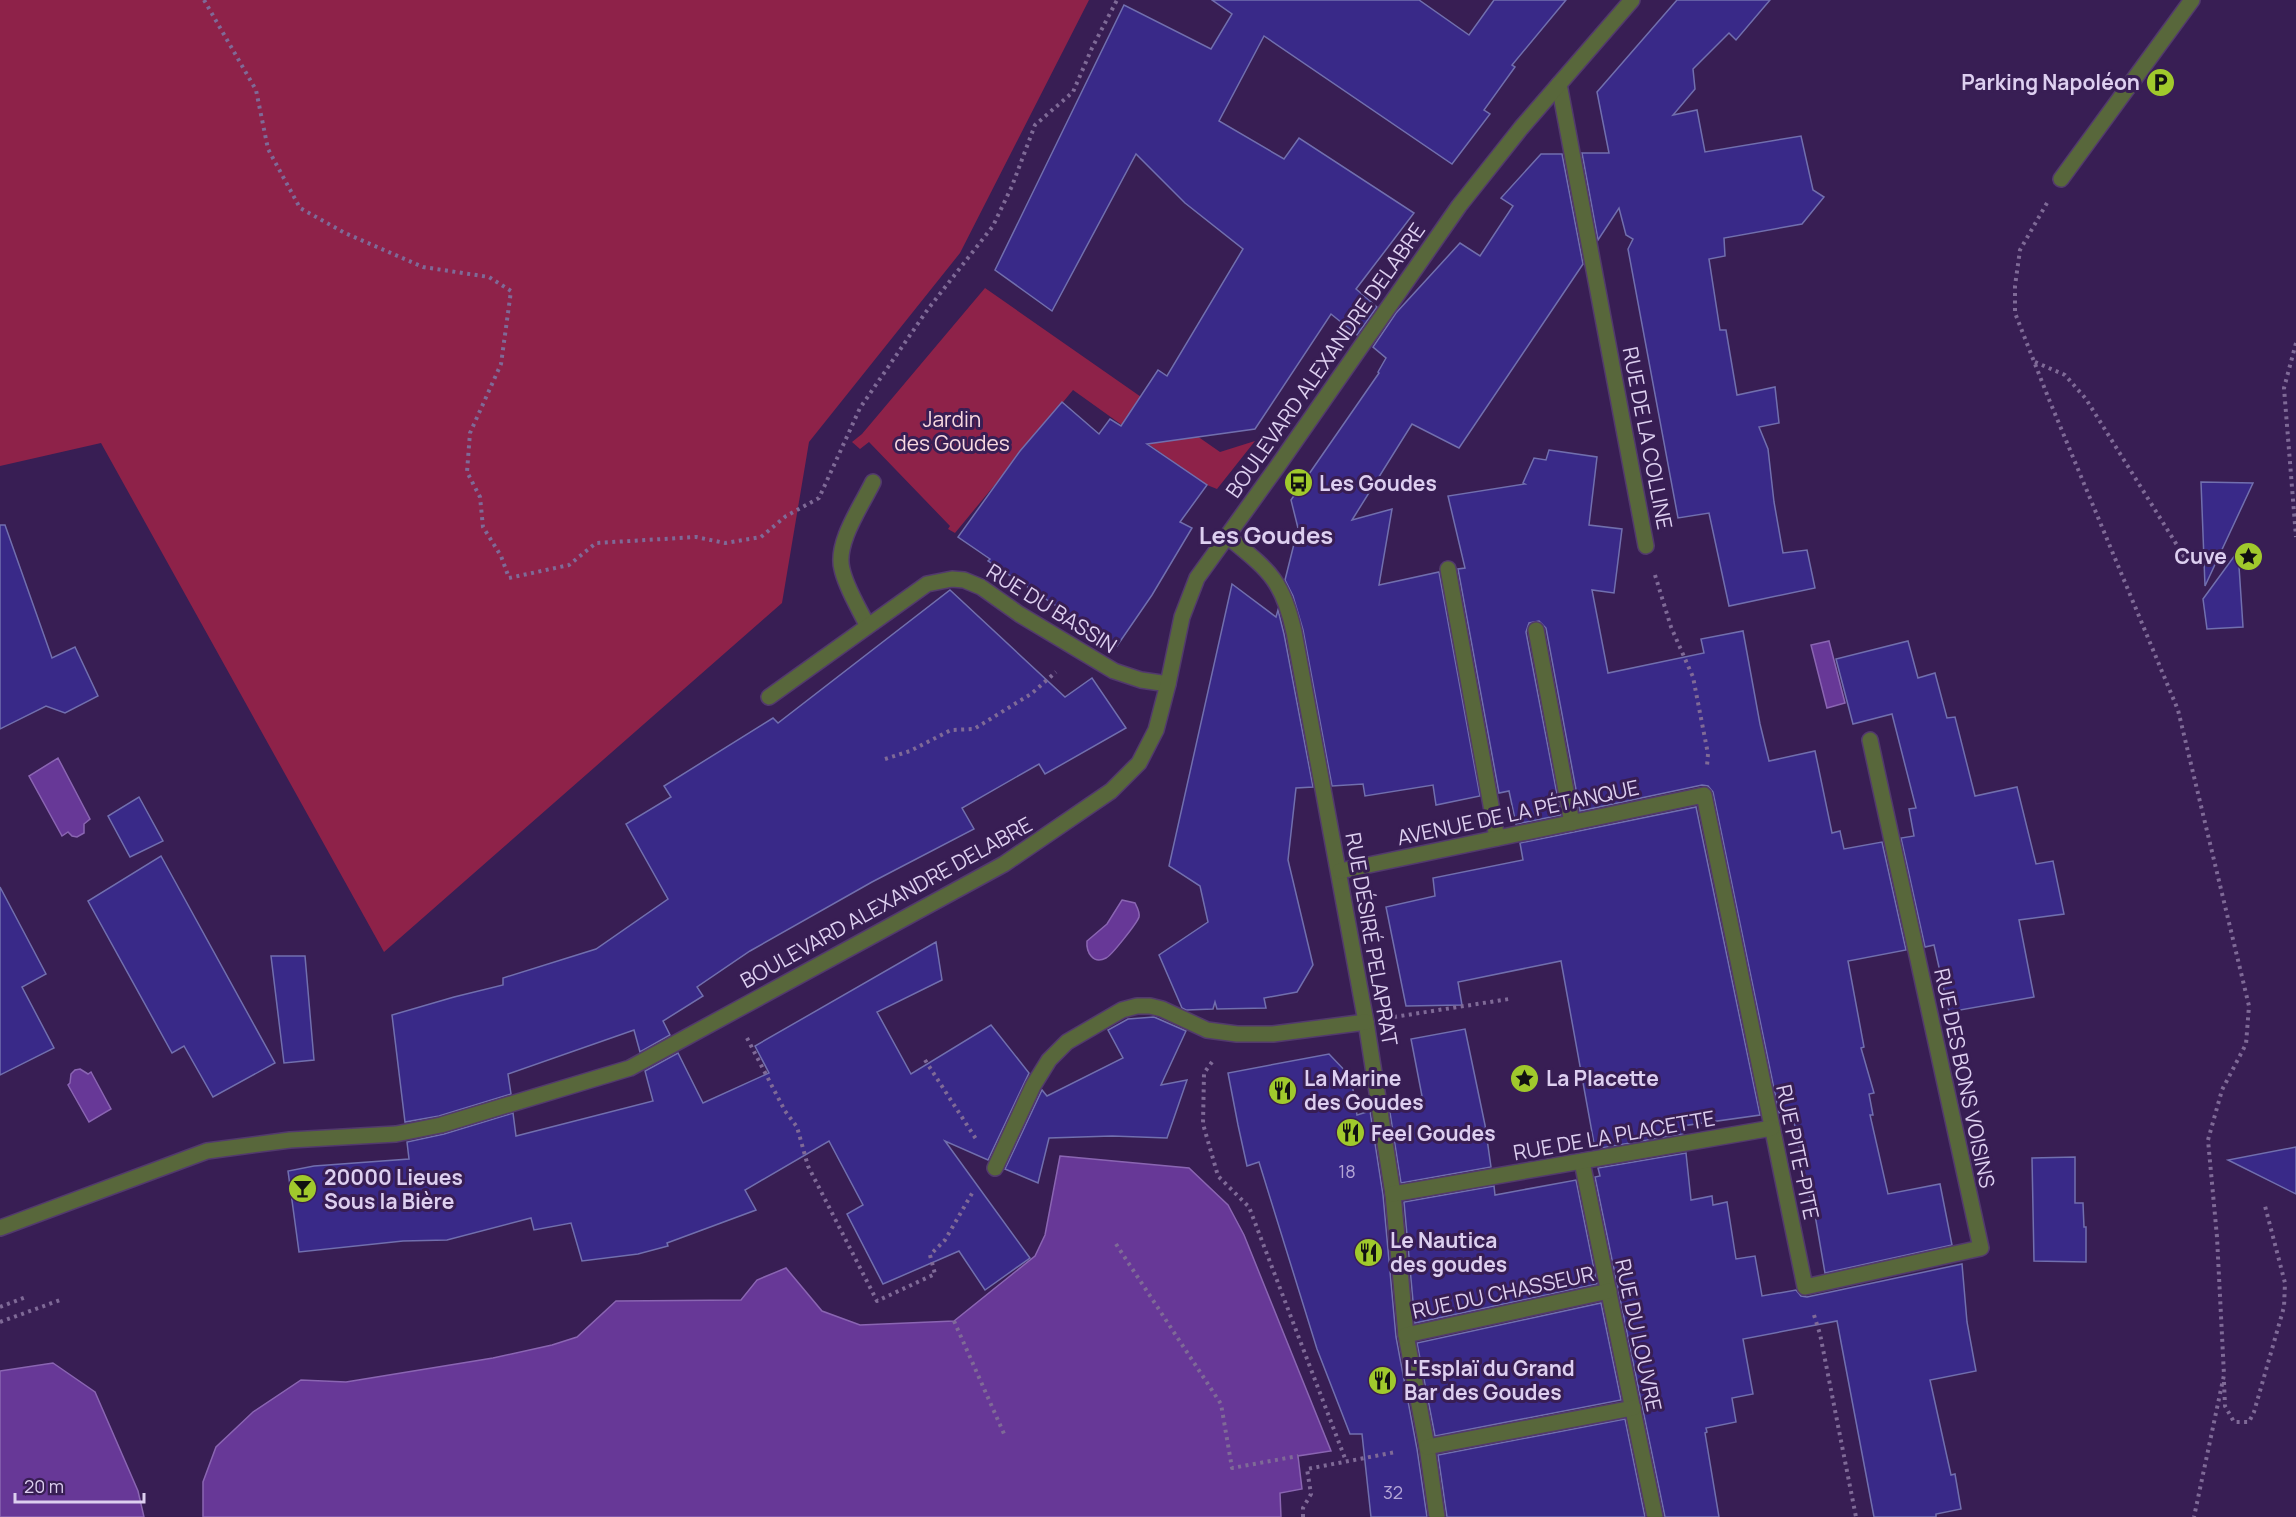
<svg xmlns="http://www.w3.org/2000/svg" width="2296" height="1517" viewBox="0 0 2296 1517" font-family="Manrope,sans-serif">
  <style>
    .green { fill: #8e2249 }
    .water { fill: #673897; stroke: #8a65b2; stroke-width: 1.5 }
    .building { fill: #392988; stroke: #716fae; stroke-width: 1.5 }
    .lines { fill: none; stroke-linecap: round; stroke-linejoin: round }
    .minor-casing { stroke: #523a6d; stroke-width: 18 }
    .path { stroke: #7f6a97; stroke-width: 4; stroke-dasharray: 3 4.5; stroke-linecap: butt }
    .minor { stroke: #58673b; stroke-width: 15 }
    .labels { text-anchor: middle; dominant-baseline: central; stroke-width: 6; stroke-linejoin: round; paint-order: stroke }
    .number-label { font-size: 18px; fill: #b4a6d6 }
    .poi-label { font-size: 21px; font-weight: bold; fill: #ddcff0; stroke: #381e54; text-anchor: start }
    .street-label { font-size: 21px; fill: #ddcff0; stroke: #381e54 }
    .park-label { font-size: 21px; fill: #f9d9e0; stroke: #381e54 }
    .quarter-label { font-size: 24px; font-weight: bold; fill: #ddcff0; stroke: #381e54 }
  </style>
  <rect width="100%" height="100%" fill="#381e54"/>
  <g class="green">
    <polygon points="0,0 1089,0 960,253 809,442 782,603 384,952 101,443 0,466"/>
    <polygon points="985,288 1220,452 1255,441 1217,489 1207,485 1182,468 1073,390 955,533 948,529 950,526 869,442 860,449 852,442 862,434"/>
  </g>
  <g class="water">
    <polygon points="1829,641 1845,703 1827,708 1811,645"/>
    <polygon points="58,758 90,819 84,824 84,833 77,837 72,836 68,832 62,836 29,776"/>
    <path d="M1122,900l13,3c2,4 5,9 4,14 -2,6 -27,38 -33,41 -13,7 -20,-6 -19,-17l20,-17z"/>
    <polygon points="80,1069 88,1074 91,1072 111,1109 89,1122 68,1085 70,1083 71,1074 75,1070"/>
    <polygon points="1060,1156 1189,1168 1228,1205 1244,1235 1331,1451 1298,1456 1302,1489 1280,1493 1281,1517 203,1517 203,1482 216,1447 253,1412 301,1380 346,1382 493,1358 552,1345 577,1337 616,1301 741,1300 757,1280 786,1268 822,1311 860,1325 954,1321 1035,1256 1045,1235"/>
    <polygon points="53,1363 95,1392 138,1491 144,1517 0,1517 0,1371"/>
  </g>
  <g class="building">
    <polygon points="1212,0 1419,0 1469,35 1494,0 1566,0 1512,65 1515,67 1484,110 1490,114 1452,164 1264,36 1219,121 1284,159 1299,138 1414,213 1356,289 1377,307 1357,335 1331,314 1255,429 1147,444 1207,485 1180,522 1192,528 1152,595 1117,646 988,561 990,559 958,537 1020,451 1062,402 1099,434 1110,419 1121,426 1158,370 1167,376 1243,249 1185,203 1136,154 1052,311 995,270 1124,5 1211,49 1232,14"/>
    <polygon points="1677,0 1770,0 1736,40 1729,33 1693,69 1695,89 1673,115 1697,110 1705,152 1801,136 1813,190 1824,197 1802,224 1724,238 1725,256 1709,259 1720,330 1726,330 1737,395 1775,387 1779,423 1759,427 1768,449 1774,502 1783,553 1807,550 1815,588 1729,606 1709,513 1678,518 1628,249 1633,239 1626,235 1619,208 1598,240 1582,153 1609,153 1597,92"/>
    <polygon points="1541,154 1562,154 1583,264 1459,448 1412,424 1352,520 1392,509 1379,585 1439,572 1480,796 1436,805 1433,785 1365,796 1363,784 1332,786 1303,630 1293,596 1285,580 1298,528 1291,500 1379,373 1378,372 1386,358 1373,347 1396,313 1460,243 1480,256 1513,206 1501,198"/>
    <polygon points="1549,450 1597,457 1589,525 1622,529 1614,593 1592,590 1608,673 1704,653 1701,639 1743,631 1760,724 1769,761 1815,751 1832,833 1840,831 1844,849 1882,842 1906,950 1848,961 1864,1047 1861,1048 1874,1093 1869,1094 1873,1115 1870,1115 1888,1194 1940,1184 1952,1245 1825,1273 1814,1209 1812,1209 1792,1112 1779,1113 1713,792 1708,786 1702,785 1580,811 1546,628 1539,621 1529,623 1526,632 1561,815 1516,824 1509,791 1499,793 1458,569 1465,568 1448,496 1525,484 1523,483 1534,458 1546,460"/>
    <polygon points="2201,482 2253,483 2205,586"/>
    <polygon points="0,525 5,525 52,658 75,647 98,696 65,713 46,706 0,729"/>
    <polygon points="2238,551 2243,627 2207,629 2203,599"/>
    <polygon points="1232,584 1276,617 1278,610 1284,634 1313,787 1296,788 1288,860 1313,965 1297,992 1264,998 1266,1008 1217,1009 1215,1002 1213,1009 1186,1010 1182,1008 1159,955 1208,922 1200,886 1169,866"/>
    <polygon points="950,590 1065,697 1092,678 1126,728 1045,774 1039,764 962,808 974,829 872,882 750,951 697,987 703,996 663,1021 670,1035 640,1052 634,1030 508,1074 511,1094 439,1116 405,1122 392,1015 454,997 503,985 503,978 596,949 668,899 626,824 671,797 664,786 773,718 778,723"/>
    <polygon points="1908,641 1918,678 1935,673 1947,718 1955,717 1975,796 2017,787 2036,864 2053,861 2064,914 2019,920 2034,997 1949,1012 1934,945 1925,947 1901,838 1914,836 1909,809 1916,808 1892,714 1853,724 1836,659"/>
    <polygon points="139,797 163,841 130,857 108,816"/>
    <polygon points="1696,807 1760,1115 1682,1126 1683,1134 1595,1149 1561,961 1458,982 1462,1005 1406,1006 1386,907 1435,896 1433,878 1523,860 1520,843"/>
    <polygon points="161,856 275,1063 213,1097 184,1046 172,1053 88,901"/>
    <polygon points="0,887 46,974 22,987 54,1048 0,1075"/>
    <polygon points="936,942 942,980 877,1012 911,1074 991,1025 1029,1073 988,1160 945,1141 1030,1258 985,1290 959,1251 883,1284 847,1214 863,1205 829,1141 745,1190 756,1210 667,1243 668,1246 638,1254 582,1261 571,1223 534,1230 531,1218 447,1240 403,1241 299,1252 288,1171 314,1166 409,1159 407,1142 444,1134 513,1113 516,1136 653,1101 645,1071 678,1053 703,1103 769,1073 755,1046"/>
    <polygon points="271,956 305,956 314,1060 284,1063"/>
    <polygon points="1154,1017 1186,1031 1161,1085 1187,1080 1167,1138 1112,1136 1049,1138 1038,1183 1005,1169 1042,1090 1047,1096 1123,1058 1108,1030 1128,1019"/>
    <polygon points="1465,1029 1485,1125 1491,1167 1401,1183 1389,1106 1422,1096 1411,1039"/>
    <polygon points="1329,1054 1351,1077 1357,1115 1370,1111 1383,1195 1396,1337 1417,1449 1427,1517 1371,1517 1362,1434 1350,1434 1317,1349 1259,1162 1247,1166 1238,1125 1228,1073"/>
    <polygon points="2296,1147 2296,1194 2228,1160"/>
    <polygon points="1686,1153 1691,1200 1712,1196 1713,1205 1727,1202 1736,1259 1755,1256 1762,1296 1796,1290 1801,1296 1807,1297 1962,1264 1967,1322 1976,1371 1930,1380 1951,1475 1955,1474 1961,1509 1936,1514 1936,1517 1874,1517 1837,1321 1743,1339 1753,1394 1732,1398 1736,1422 1706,1428 1707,1432 1705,1433 1719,1517 1665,1517 1595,1177 1600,1176 1598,1168"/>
    <polygon points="2075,1157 2075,1203 2083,1203 2084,1227 2086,1227 2086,1262 2034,1261 2032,1158"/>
    <polygon points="1576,1180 1597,1284 1415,1323 1404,1202 1494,1186 1495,1195"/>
    <polygon points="1601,1303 1621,1400 1435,1436 1417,1343"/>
    <polygon points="1625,1419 1645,1517 1447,1517 1438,1455"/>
  </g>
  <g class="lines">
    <defs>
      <g id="minor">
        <polyline points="1559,84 1646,546"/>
        <polyline points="2061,179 2192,0"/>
        <path d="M1227,536c41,34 55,42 67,96l72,390 27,172 13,141 21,112 10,70"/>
        <polyline points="1448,569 1497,838"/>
        <path d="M867,625c-8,-17 -21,-37 -25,-56 -7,-26 20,-64 31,-87"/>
        <polyline points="1536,630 1572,823"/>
        <polyline points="769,697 927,584 952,579 964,580 981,587 1019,614 1114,671 1141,680 1168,684"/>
        <polyline points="1340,871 1704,795 1805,1287 1981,1248 1870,740"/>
        <polyline points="1582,1162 1655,1517"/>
        <polyline points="995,1168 1033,1086 1049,1060 1067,1042 1122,1010 1137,1006 1150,1006 1162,1009 1207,1030 1237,1034 1273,1034 1366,1022"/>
        <polyline points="1393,1194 1772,1128"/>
        <polyline points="0,1228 207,1151 290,1140 396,1134 441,1125 630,1068 1004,864 1111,791 1139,763 1156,730 1168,684 1182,617 1197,578 1277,467 1459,206 1521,128 1632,0"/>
        <polyline points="1406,1335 1609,1291"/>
        <polyline points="1427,1447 1633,1408"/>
      </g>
    </defs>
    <use href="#minor" class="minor-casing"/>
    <g class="path">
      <polyline points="204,0 256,90 268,149 300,208 345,233 423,267 489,277 511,291 501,364 470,433 467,472 480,497 483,527 501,556 509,578 569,565 596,543 696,537 725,543 761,537 786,516 819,498 860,408 928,309 993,226 1012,186 1035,125 1073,92 1092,48 1117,0"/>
      <polyline points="2047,203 2020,250 2015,286 2015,313 2048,397 2178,710 2249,1006 2246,1044 2222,1090 2208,1140 2217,1237 2224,1375 2194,1517"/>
      <polyline points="2296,343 2284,388 2296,537"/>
      <polyline points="2035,362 2065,375 2086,399 2185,558"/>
      <polyline points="1655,575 1671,627 1693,677 1708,754 1707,766"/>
      <polyline points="885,759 910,751 951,730 974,729 1031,694 1056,672"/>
      <polyline points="1394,1017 1509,999"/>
      <polyline points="747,1038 785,1111 797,1127 808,1166 877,1301 935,1274 930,1255 945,1240 974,1190"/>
      <polyline points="925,1060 976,1139"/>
      <polyline points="1212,1062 1204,1073 1203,1124 1218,1176 1249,1207 1346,1461"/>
      <polyline points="1116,1244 1221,1404 1232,1468 1298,1456"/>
      <polyline points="0,1307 26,1297"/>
      <polyline points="1814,1315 1820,1334 1856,1517"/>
      <polyline points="954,1321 1005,1436"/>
      <polyline points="0,1322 63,1299"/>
      <polyline points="2224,1382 2225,1406 2234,1422 2249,1422 2254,1412 2284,1307 2285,1283 2265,1206"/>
      <polyline points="1303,1517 1303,1508 1311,1494 1307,1469 1396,1452"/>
    </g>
    <use href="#minor" class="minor"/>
  </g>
  <defs>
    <symbol id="parking-disc" viewBox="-11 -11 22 22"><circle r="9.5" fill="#a0c92c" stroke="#381e54"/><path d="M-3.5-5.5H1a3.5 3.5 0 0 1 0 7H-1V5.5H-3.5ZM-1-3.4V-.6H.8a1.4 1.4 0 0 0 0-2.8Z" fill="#111"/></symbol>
    <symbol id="bus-disc" viewBox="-11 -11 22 22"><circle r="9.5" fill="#a0c92c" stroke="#381e54"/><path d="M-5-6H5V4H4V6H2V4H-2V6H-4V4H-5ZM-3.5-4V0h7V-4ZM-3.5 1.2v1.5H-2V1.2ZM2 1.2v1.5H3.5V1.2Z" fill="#111"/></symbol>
    <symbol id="sight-disc" viewBox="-11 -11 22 22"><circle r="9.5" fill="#a0c92c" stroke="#381e54"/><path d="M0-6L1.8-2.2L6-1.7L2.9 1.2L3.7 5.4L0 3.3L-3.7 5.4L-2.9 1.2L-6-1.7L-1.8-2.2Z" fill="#111"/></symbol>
    <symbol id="restaurant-disc" viewBox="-11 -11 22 22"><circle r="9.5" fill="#a0c92c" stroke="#381e54"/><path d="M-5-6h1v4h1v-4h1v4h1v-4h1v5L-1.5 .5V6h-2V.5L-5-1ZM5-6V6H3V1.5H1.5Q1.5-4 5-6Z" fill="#111"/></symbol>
    <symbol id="bar-disc" viewBox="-11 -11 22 22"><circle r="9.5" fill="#a0c92c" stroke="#381e54"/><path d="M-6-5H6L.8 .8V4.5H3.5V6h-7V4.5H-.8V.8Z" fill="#111"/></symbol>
  </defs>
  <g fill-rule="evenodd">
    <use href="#parking-disc" x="2144" y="66" width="33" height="33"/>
    <use href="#bus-disc" x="1282" y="466" width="33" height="33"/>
    <use href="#sight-disc" x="2232" y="540" width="33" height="33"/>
    <use href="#sight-disc" x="1508" y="1062" width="33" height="33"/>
    <use href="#restaurant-disc" x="1266" y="1074" width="33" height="33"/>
    <use href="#restaurant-disc" x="1334" y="1116" width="33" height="33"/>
    <use href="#bar-disc" x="286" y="1172" width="33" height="33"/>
    <use href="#restaurant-disc" x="1352" y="1236" width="33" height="33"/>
    <use href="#restaurant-disc" x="1366" y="1364" width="33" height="33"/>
  </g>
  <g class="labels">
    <g class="number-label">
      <text x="1347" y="1171">18</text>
      <text x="1393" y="1492">32</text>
    </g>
    <g class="poi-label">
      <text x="2140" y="82" text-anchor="end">Parking Napoléon</text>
      <text x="1319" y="483">Les Goudes</text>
      <text x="2227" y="556" text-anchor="end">Cuve</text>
      <text x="1304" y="1078">La Marine<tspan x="1304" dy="24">des Goudes</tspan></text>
      <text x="1546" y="1078">La Placette</text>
      <text x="1371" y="1133">Feel Goudes</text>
      <text x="324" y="1177">20000 Lieues<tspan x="324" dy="24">Sous la Bière</tspan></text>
      <text x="1390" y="1240">Le Nautica<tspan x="1390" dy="24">des goudes</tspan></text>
      <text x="1404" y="1368">L'Esplaï du Grand<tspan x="1404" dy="24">Bar des Goudes</tspan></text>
    </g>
    <g class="street-label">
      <text transform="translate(1325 360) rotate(-55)">BOULEVARD ALEXANDRE DELABRE</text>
      <text transform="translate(1648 438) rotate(79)">RUE DE LA COLLINE</text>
      <text transform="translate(1052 608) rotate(32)">RUE DU BASSIN</text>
      <text transform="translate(1518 812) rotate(-12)">AVENUE DE LA PÉTANQUE</text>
      <text transform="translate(886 902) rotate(-29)">BOULEVARD ALEXANDRE DELABRE</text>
      <text transform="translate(1372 939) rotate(80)">RUE DÉSIRÉ PELAPRAT</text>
      <text transform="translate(1965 1078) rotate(78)">RUE DES BONS VOISINS</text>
      <text transform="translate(1614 1135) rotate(-10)">RUE DE LA PLACETTE</text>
      <text transform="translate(1798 1152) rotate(78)">RUE PITE-PITE</text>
      <text transform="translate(1503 1292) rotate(-12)">RUE DU CHASSEUR</text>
      <text transform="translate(1639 1335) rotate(78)">RUE DU LOUVRE</text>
    </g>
    <g class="park-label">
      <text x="952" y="419">Jardin<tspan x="952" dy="24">des Goudes</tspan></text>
    </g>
    <g class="quarter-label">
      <text x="1266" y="534">Les Goudes</text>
    </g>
  </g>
  <path d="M15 1493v9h129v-9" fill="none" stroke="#ddcff0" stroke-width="3"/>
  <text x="24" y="1493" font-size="18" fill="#ddcff0" stroke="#381e54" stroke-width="4.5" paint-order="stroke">20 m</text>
</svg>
